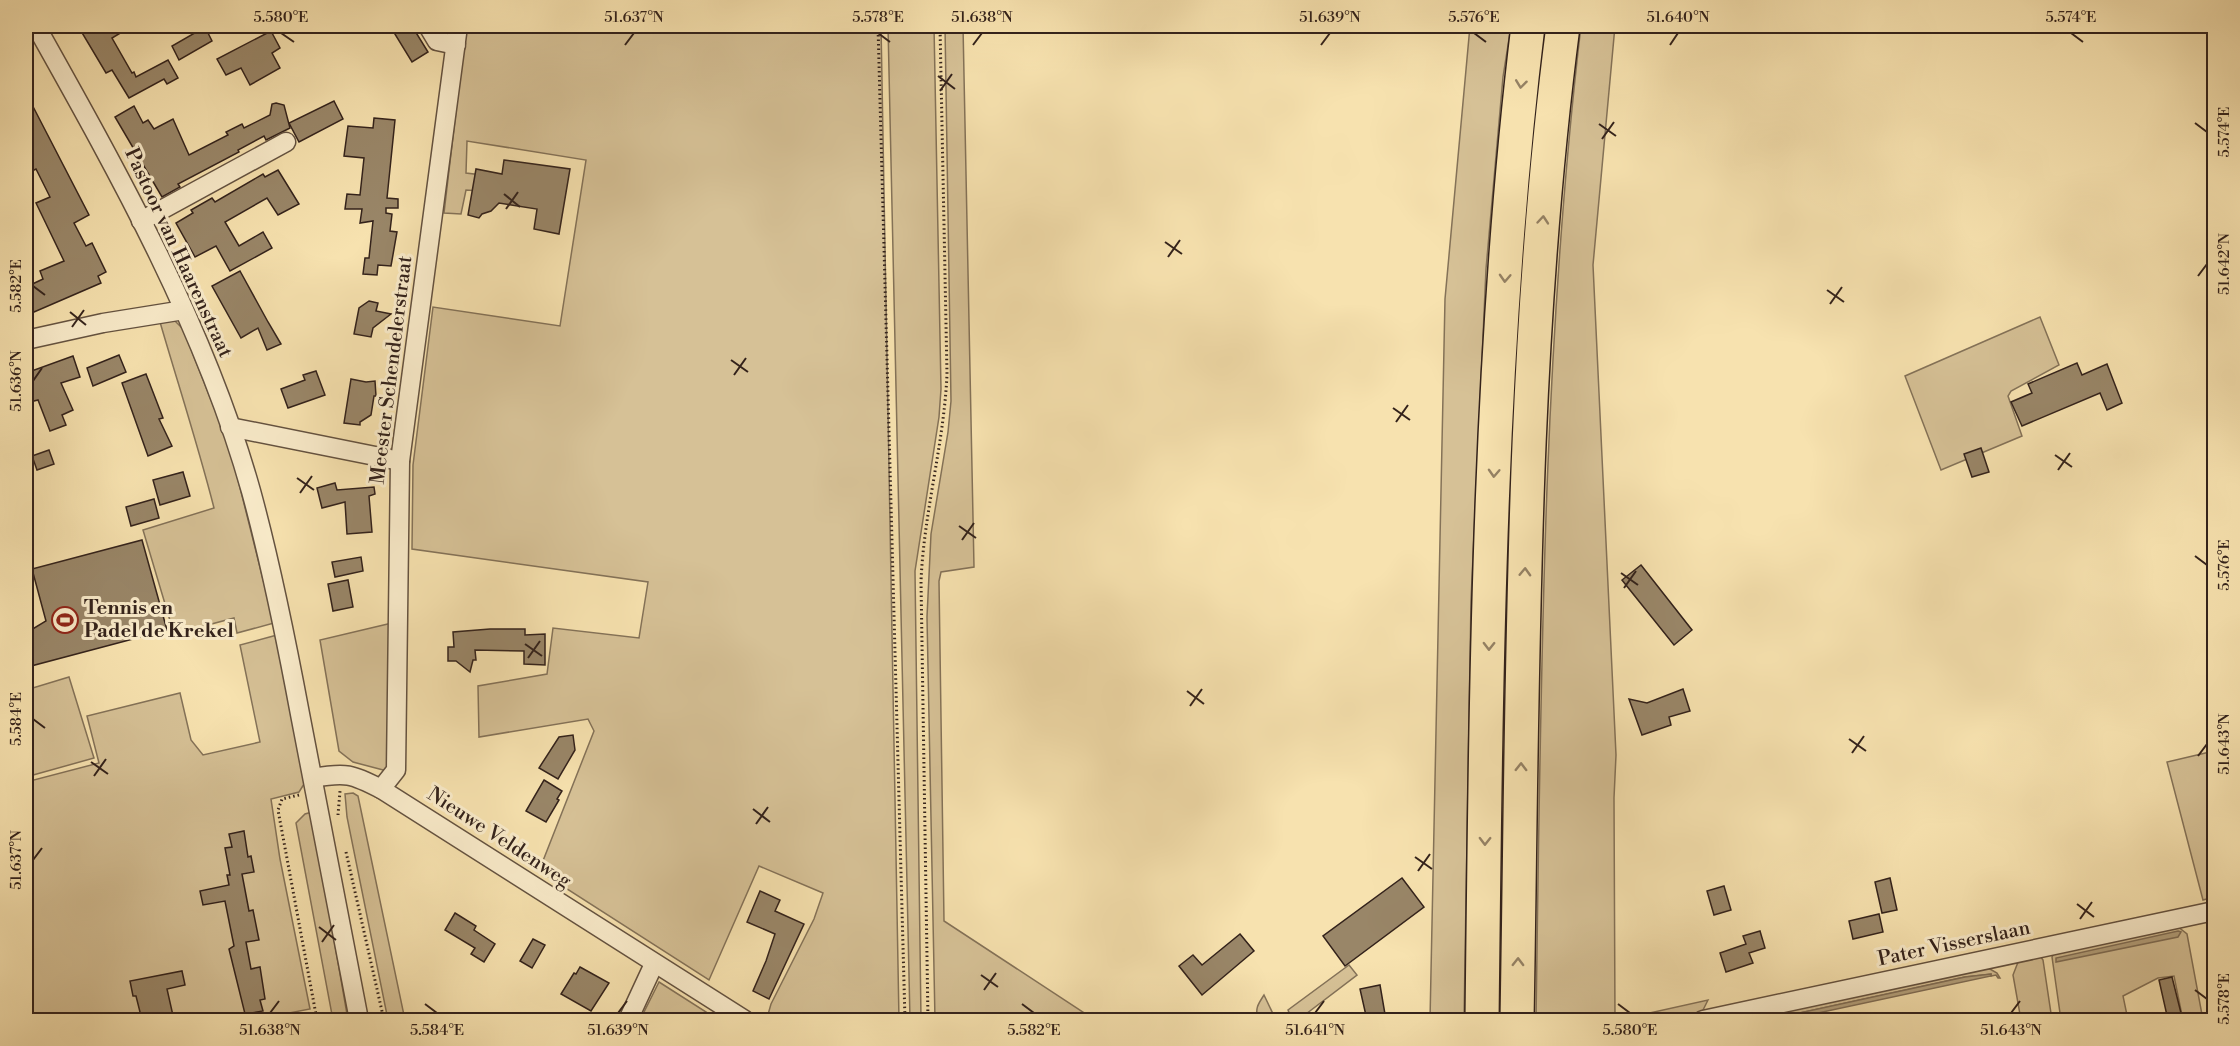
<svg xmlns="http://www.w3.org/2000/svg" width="2240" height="1046" viewBox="0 0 2240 1046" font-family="'Libre Bodoni',serif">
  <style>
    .green { fill: #d6c196; stroke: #847258; stroke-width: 1.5 }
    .water { fill: #b4a17d; stroke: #806e56; stroke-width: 1.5 }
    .building { fill: #998668; stroke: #33221b; stroke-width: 1.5 }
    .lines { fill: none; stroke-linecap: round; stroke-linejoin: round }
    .minor-casing { stroke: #645240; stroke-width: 21 }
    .motorway-casing { stroke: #33221b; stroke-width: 36 }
    .path { stroke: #33221b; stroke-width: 3; stroke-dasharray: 1.5 3; stroke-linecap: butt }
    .minor { stroke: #faeccb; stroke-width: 18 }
    .motorway { stroke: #f7e2af; stroke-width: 33 }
    .oneway { stroke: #958265 }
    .ticks { fill: none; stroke: #33221b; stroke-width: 2 }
    .labels { text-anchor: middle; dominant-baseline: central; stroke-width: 6; stroke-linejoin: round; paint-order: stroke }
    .street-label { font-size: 20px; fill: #33221b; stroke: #faeccb }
    .poi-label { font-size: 20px; font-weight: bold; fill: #33221b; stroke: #faeccb; text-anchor: start }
    .neatline { fill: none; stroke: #33221b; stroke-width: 2 }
    .ticks-label { font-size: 15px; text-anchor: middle; fill: #33221b }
  </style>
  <rect width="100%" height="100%" fill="#f7e2af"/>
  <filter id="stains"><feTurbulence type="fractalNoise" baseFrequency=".00333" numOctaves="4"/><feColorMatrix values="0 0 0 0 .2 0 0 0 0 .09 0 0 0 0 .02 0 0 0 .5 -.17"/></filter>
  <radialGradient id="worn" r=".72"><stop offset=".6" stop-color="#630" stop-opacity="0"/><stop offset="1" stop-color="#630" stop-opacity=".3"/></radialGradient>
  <g class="green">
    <polygon points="466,26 881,26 899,1020 771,1020 767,1018 771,1004 814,919 823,893 759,866 709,980 539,871 594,731 588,719 479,737 478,686 547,674 553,628 639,638 648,582 412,549 413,465 433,307 560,326 586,160 467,141 466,173 482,175 480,191 466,190 461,214 444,213"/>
    <polygon points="888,26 934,26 941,389 939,417 915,571 921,1020 910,1020"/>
    <polygon points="945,26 963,26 974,567 941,572 939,581 944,921 1095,1020 935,1020 927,617 931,534 948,432 951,401"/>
    <polygon points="1470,26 1511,26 1503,77 1486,269 1479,426 1471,600 1464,1020 1430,1020 1445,299"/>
    <path d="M1581,26h34l-22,239 23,490 -2,43 1,222h-79c5,-332 6,-664 45,-994z"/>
    <polygon points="2040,317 2059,365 2011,391 2008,396 2022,436 1941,470 1905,376"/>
    <path d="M175,321l8,8 47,119 44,175 -37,10 -3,-15 -60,16 -31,-104 71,-22c-16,-63 -36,-124 -54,-186z"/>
    <polygon points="392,623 387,771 353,762 339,751 320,640"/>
    <polygon points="277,635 306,781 299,792 271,799 280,859 310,1009 253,1020 26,1020 26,782 99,763 87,716 180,693 191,740 203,755 260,742 240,645"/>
    <polygon points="69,677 94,758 26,777 26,690"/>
    <polygon points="2214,751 2214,897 2203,900 2167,762"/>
    <polygon points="353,793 358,796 405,1020 388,1020 347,817 345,794"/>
    <polygon points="312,812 348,1020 333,1020 296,823 305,814"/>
    <polygon points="2177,926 2187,934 2203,1020 2183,1020 2174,976 2158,978 2123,996 2128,1020 2061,1020 2052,957 2056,950"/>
    <polygon points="2020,957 2041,957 2043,960 2052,1020 2021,1020 2013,975"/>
    <polygon points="1349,965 1357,975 1306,1014 1308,1020 1292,1020 1288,1010"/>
    <polygon points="1983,965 1997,973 2000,978 1998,978 1996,975 1991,976 1991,974 1965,977 1791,1015 1790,1019 1782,1020 1727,1020"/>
    <polygon points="659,982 714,1017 713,1020 640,1020"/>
    <path d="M1264,995l12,25h-17c-5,-10 -1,-16 5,-25z"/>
    <polygon points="1708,1000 1700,1016 1680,1020 1618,1020"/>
  </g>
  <g class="water">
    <polygon points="2178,931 2181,932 2178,937 2056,962 2056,958"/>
    <polygon points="1991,974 1991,976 1790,1019 1790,1015 1965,977"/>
  </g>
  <g class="building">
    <polygon points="78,26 132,26 112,38 132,73 134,72 136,77 168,60 178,78 167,84 164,79 129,98 112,70 106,73"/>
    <polygon points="390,26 412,26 428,52 412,62"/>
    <polygon points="205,27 212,41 179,60 172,46"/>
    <polygon points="271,31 280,48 272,53 280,68 250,85 241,68 226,75 217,59"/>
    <polygon points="26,93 89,215 74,223 86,246 92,243 106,272 98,276 101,283 34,312 33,310 26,313 26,287 43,279 40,271 64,261 36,203 50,197 36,169 26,174"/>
    <polygon points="334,101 343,119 299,142 289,123"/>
    <polygon points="276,103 284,105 290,128 266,140 264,136 238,150 239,152 178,184 180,187 162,197 115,117 134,106 143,123 148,120 154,129 173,119 189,155 228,135 226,132 242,124 244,128 270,115 272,104"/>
    <polygon points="374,118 395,120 387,198 398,199 398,208 386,208 386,213 392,214 390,231 397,232 391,266 378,265 377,275 363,274 365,258 369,258 373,221 360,223 362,209 345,209 347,194 360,195 364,158 344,156 348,126 373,128"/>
    <polygon points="504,160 570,169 559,234 534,229 537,209 499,203 491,211 482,214 479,218 468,215 476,169 502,174"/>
    <polygon points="278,170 299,204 278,215 267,198 225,222 239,246 263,232 272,248 230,271 216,246 195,257 176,223 193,213 191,210 212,198 215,202 263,174 265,177"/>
    <polygon points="240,271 268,322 281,344 267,350 258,328 241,338 212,286"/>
    <polygon points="369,301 378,303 376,311 391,314 373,328 371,337 354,334 359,308"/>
    <polygon points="119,355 126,372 93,386 87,368"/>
    <polygon points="73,356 80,377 61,383 73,410 62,415 66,425 50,431 38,400 26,403 26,373"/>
    <polygon points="2077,363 2082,375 2107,364 2122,403 2107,410 2100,393 2022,426 2011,402 2032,393 2028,384"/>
    <polygon points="316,371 325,395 288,408 281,389 305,380 303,375"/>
    <polygon points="146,374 163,418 159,419 172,446 148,456 122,383"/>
    <polygon points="351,379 366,382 375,381 376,396 374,396 371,415 360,422 360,425 344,423"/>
    <polygon points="1981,448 1989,472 1972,477 1964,454"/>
    <polygon points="49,450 54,464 37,470 32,456"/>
    <polygon points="183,472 190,496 160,505 153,480"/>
    <polygon points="335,483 337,490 374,487 375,494 369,496 372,532 347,534 345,502 322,508 317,488"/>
    <polygon points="154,499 159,518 131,526 126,507"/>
    <polygon points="142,540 167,630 31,666 30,663 26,664 26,633 46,621 32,569"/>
    <polygon points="361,557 363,571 335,577 332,562"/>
    <polygon points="1641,565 1692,630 1674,645 1622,580"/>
    <polygon points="348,580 353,607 333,611 328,584"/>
    <polygon points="490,629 525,629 525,635 545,634 545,665 524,664 524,651 475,650 476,660 473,660 470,672 456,661 448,661 448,647 454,647 453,632"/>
    <polygon points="1683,689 1690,711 1669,717 1671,725 1642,735 1629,699 1647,703"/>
    <polygon points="573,735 575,750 558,779 539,768 559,737"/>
    <polygon points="544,780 562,791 557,799 559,800 546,822 526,811"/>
    <polygon points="244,831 248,857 251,856 254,872 242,874 249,911 253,910 259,940 246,942 251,969 260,967 265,999 260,1000 263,1011 245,1014 229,949 234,946 225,901 203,905 200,891 229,885 227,875 230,875 225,848 232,847 229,834"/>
    <polygon points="1402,878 1424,907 1345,966 1323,936"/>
    <polygon points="1890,878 1897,910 1882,913 1875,882"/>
    <polygon points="1724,886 1731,910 1714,915 1707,891"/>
    <polygon points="760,891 780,900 775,911 804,924 769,999 753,991 766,961 775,934 747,922"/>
    <polygon points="455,913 476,926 474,930 495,944 484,962 471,954 475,948 445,930"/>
    <polygon points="1879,914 1883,932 1853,939 1849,921"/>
    <polygon points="1760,931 1765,948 1749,953 1753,963 1726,972 1720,953 1746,944 1743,936"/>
    <polygon points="1240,934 1254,951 1202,995 1179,966 1193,955 1202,965"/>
    <polygon points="533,939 545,945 532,968 520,961"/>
    <polygon points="580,967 609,983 591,1011 561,994 574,973 576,974"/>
    <polygon points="182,971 185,985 167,989 174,1020 142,1020 136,996 133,996 130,981"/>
    <polygon points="2172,977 2182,1017 2168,1020 2159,980"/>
    <polygon points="1380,985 1386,1020 1367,1020 1360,989"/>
  </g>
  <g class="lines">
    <defs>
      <g id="minor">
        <path d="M36,26c83,148 169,301 215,465 20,73 35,148 49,223 20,102 39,204 59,306"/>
        <polyline points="428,26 437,41 456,45"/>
        <polyline points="141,221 286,142"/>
        <polyline points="26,340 103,323 184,310"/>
        <polyline points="230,427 400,461"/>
        <path d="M313,778c33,-6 39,-4 68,11l364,231"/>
        <polyline points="381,789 396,770 400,461 458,26"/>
        <polyline points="628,1020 654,964"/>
        <polyline points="1703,1020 2214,911"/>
      </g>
      <g id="motorway">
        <path d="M1482,1020c4,-331 6,-665 46,-994"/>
        <path d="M1517,1020c6,-331 3,-665 46,-994"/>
      </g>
    </defs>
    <use href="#minor" class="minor-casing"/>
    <use href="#motorway" class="motorway-casing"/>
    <g class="path">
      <polyline points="878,26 905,1020"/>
      <polyline points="299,795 282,799 278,810 317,1020"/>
      <polyline points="338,815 340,791"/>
      <polyline points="346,852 384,1020"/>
      <path d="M928,1020l-7,-439c3,-70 23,-137 26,-207l-7,-348"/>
    </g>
    <use href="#minor" class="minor"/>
    <use href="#motorway" class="motorway"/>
  </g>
  <defs><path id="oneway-chevron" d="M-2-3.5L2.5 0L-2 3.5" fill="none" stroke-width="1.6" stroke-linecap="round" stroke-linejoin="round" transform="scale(1.5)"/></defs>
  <g class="oneway">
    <use href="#oneway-chevron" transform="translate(1521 84) rotate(97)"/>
    <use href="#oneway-chevron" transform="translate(1543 220) rotate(-85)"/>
    <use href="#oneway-chevron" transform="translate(1505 278) rotate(93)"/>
    <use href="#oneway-chevron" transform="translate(1494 473) rotate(93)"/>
    <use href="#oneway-chevron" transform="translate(1525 572) rotate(-88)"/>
    <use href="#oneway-chevron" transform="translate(1489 646) rotate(91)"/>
    <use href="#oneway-chevron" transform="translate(1521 767) rotate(-89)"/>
    <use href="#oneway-chevron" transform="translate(1485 841) rotate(91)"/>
    <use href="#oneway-chevron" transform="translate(1518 962) rotate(-89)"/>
  </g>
  <path class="ticks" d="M281,33l13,9M878,33l12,9M1474,33l12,9M2071,33l12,9M625,45l9,-12M973,45l9,-12M1321,45l9,-12M1670,45l8,-12M938,76l17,13M940,91l12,-17M2195,123l12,9M1599,124l17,12M1602,139l12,-17M504,194l16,13M506,209l12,-17M1165,242l17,12M1168,257l12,-17M2198,276l9,-12M33,286l12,9M1827,290l17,12M1830,304l12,-17M70,312l16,13M72,327l12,-17M731,360l17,12M734,375l12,-17M33,381l9,-13M1393,408l17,12M1396,422l12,-17M2055,455l17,12M2058,470l12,-17M297,478l17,12M300,493l12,-17M959,526l17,12M962,540l12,-17M2195,556l12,9M1621,573l17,12M1624,588l12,-17M525,644l17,12M528,658l12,-17M1187,691l17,13M1190,706l12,-17M33,719l12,9M1849,739l17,12M1852,753l12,-17M2198,756l9,-12M91,762l17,12M94,776l12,-17M753,809l17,13M756,824l12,-17M1415,857l17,12M33,860l9,-12M1418,871l12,-17M2077,904l17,13M2080,919l12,-17M319,927l17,13M322,942l12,-17M981,975l17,12M984,990l12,-17M2195,990l12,9M425,1004l12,9M1022,1004l12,9M1618,1004l12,9M270,1013l9,-12M618,1013l9,-12M1315,1013l9,-12M2011,1013l9,-12"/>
  <defs>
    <symbol id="stadium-ring" viewBox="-11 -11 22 22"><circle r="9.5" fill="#faeccb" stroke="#8f2418" stroke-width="1.5"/><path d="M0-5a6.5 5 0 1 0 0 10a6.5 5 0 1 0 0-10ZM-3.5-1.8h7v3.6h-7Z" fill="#8f2418"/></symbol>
  </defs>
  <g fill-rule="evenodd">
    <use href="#stadium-ring" x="50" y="605" width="30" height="30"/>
  </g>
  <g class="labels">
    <g class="street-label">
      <text transform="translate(178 253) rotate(65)">Pastoor van Haarenstraat</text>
      <text transform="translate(392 370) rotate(-83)">Meester Schendelerstraat</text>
      <text transform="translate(499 838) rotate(33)">Nieuwe Veldenweg</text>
      <text transform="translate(1954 944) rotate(-12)">Pater Visserslaan</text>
    </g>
    <g class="poi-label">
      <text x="84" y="608">Tennis en<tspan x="84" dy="23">Padel de Krekel</tspan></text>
    </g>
  </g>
  <rect width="2240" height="1046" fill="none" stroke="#f7e2af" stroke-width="66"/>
  <rect x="33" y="33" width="2174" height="980" class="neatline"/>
  <g class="ticks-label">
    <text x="281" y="22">5.580°E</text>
    <text x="634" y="22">51.637°N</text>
    <text x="878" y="22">5.578°E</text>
    <text x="982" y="22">51.638°N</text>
    <text x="1330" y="22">51.639°N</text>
    <text x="1474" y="22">5.576°E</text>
    <text x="1678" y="22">51.640°N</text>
    <text x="2071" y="22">5.574°E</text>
    <text transform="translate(2224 132) rotate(-90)" y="5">5.574°E</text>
    <text transform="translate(2224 264) rotate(-90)" y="5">51.642°N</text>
    <text transform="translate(16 286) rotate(-90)" y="5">5.582°E</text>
    <text transform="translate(16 381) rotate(-90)" y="5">51.636°N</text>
    <text transform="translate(2224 565) rotate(-90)" y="5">5.576°E</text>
    <text transform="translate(16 719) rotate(-90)" y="5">5.584°E</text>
    <text transform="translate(2224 744) rotate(-90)" y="5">51.643°N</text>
    <text transform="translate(16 860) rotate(-90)" y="5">51.637°N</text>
    <text transform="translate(2224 999) rotate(-90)" y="5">5.578°E</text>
    <text x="270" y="1035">51.638°N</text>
    <text x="437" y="1035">5.584°E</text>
    <text x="618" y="1035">51.639°N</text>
    <text x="1034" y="1035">5.582°E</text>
    <text x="1315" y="1035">51.641°N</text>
    <text x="1630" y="1035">5.580°E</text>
    <text x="2011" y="1035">51.643°N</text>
  </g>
  <rect width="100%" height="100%" filter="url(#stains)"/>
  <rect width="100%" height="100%" fill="url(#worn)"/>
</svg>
